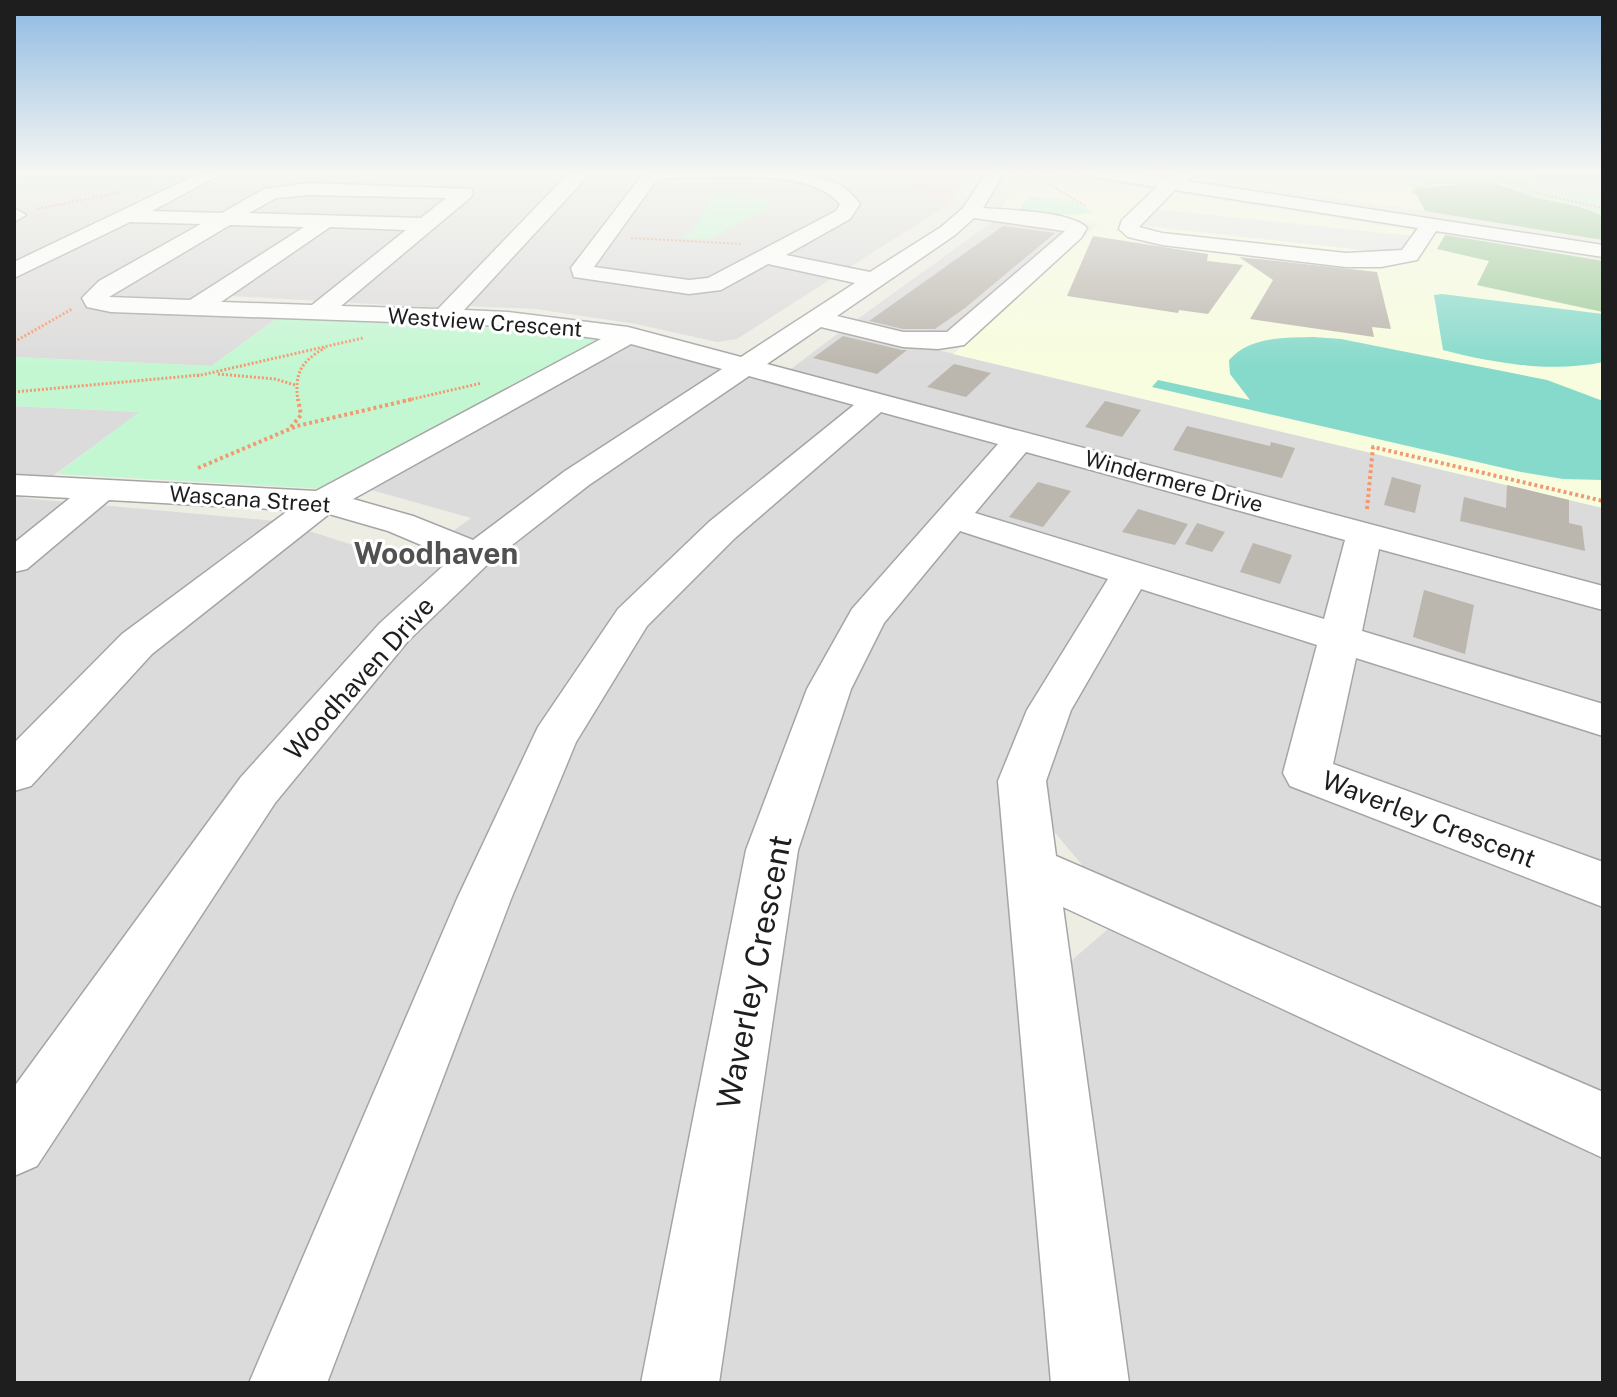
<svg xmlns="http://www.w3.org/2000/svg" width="1617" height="1397" viewBox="0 0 1617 1397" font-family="'Public Sans',sans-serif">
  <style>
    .residential { fill: #dcdbdb }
    .commercial { fill: #efdbd4 }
    .education { fill: #f7fdde }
    .forest { fill: #9fcc9b }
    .park { fill: #c3f7d2 }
    .pitch { fill: #86dacb }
    .parking { fill: #e6e6e6 }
    .building { fill: #bbb6ae }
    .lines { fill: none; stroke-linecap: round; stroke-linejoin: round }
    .minor-casing { stroke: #a5a5a5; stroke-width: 3 }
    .path-far2 { stroke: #f39971; stroke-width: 2; stroke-dasharray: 2 2; stroke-linecap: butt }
    .path-far1 { stroke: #f39971; stroke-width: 3; stroke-dasharray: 2 2; stroke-linecap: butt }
    .path { stroke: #f39971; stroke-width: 4; stroke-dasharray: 3 3; stroke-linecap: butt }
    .minor { fill: #fff; fill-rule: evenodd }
    .labels { text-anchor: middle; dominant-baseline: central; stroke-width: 6; stroke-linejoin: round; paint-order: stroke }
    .far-street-label { font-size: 22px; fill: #1e1e1e; stroke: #fff }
    .street-label { font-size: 26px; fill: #1e1e1e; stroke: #fff }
    .quarter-label { font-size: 30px; font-weight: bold; fill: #515151; stroke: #fff }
    .near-street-label { font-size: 32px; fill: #1e1e1e; stroke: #fff }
  </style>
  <rect width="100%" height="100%" fill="#eeede4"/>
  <g class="residential">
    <polygon points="220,172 572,172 573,173 444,308 231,296 331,224 181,313 279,317 211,366 14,357 14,275"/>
    <polygon points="591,172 881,172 947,205 737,339 717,342 636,324 536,309 464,306"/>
    <polygon points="14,187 158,190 14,261"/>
    <polygon points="999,217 1073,229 949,337 927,341 852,323"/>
    <polygon points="845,328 1603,508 1603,708 1116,578 1035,708 1072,1383 311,1383 627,613 263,1383 14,1383 14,788 145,648 303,529 409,563 471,518 364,488 625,342 775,381"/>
    <polygon points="14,406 140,412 23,498 276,521 14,758"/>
    <polygon points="1140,583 1603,727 1603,1106 1093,878 1051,828 1042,780 1063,711"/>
    <polygon points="1116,922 1603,1145 1603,1383 1118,1383 1064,967"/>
  </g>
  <polygon class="commercial" points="881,172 970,172 971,173 947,205"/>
  <g class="education">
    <polygon points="1160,172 1505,172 1512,176 1397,176 1414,189 1425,211"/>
    <polygon points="1048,173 1445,235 1437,249 1490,261 1478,286 1603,312 1603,508 953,354 1099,224 1000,212 1021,174"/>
  </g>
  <g class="forest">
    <path d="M1480,182c21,0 35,10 55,15 24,6 46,8 68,19v24l-178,-29 -11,-22z"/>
    <polygon points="1445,235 1603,261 1603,312 1477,285 1489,261 1437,249"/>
  </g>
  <g class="park">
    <polygon points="14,172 211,172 169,191 14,187"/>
    <polygon points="1505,172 1603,172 1603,216 1587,208 1532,197 1501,183 1439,184 1414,189 1396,176 1509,176"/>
    <polygon points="712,194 756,196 770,201 770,207 709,239 679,238 693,230"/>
    <polygon points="1028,196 1072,200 1093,213 1062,215 1020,210"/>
    <polygon points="279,317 483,323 611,340 327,489 57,474 139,412 14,406 14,357 211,366"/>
  </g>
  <g class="pitch">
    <polygon points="1530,172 1603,172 1603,183 1542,179"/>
    <path d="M1442,294l161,20v48c-51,11 -110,1 -160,-12l-9,-55z"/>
    <path d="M1313,337l28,2 206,41 56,21v79l-40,-1 -42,-7 -369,-85 6,-7 92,20 -20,-26 -1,-14c22,-24 54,-22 84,-23z"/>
  </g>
  <polygon class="parking" points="1153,209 1413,236 1397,254 1137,225"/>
  <g class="building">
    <polygon points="1003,226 1055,233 965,308 935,329 903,329 869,321"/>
    <polygon points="1093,236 1208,254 1207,261 1243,265 1208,314 1179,310 1178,313 1067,296"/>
    <polygon points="1239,257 1377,272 1391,329 1372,327 1374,337 1250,319 1273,280"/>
    <polygon points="843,336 902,350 907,350 877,374 813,358"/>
    <polygon points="954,364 991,373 966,397 927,387"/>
    <polygon points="1105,401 1141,410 1122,437 1085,427"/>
    <polygon points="1187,426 1270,446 1271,442 1295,448 1282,478 1173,450"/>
    <polygon points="1392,477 1421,485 1415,513 1384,505"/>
    <polygon points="1038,482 1071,491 1043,527 1009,517"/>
    <polygon points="1507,485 1569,500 1569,523 1582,526 1585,551 1460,521 1464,497 1506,508"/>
    <polygon points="1138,509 1188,524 1175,545 1122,532"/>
    <polygon points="1197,523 1225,532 1212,552 1185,544"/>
    <polygon points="1253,543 1292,555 1280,584 1240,572"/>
    <polygon points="1424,590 1474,605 1465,654 1413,637"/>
  </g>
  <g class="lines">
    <defs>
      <g id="minor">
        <path d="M202,172h23l-73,39 70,2 42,-24 45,-6 162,6 2,4 -2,4 -130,109 97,3 132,-137h18l-3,7 -121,131 43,2 121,15 113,30 114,-74 -87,-19 -47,26 -32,4 -115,-17 -3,-9 72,-94c21,-8 158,-3 182,5 15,4 25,12 35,25l-10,15 -64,36 84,17 71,-45 22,-19 24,-36h18l-22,36c24,2 89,3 104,20l-6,10 -117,107 -26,4 -35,-2 -82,-20 -54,37 836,222v24l-224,-61 -17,82 241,73v32l-247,-78 -23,106 270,98v45l-313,-121 -7,-13 34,-128 -176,-56 -70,121 -25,71 10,75 547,236v66l-540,-251 66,476h-78l-53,-602 29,-71 81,-131 -148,-48 -76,92 -33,66 -53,161 -79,533h-78l105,-533 61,-161 45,-80 146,-165 -117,-32 -146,126 -88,88 -71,116 -65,157 -184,484h-78l208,-484 81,-172 80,-118 91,-87 145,-117 -105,-29 -160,109 -100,78 -81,78 -133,162 -238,363 -23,10v-89l227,-310 139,-154 72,-65 -64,-27 -59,-17 -177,140 -121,132 -17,5v-48l108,-109 167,-124 -180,-10 -82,69 -13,3v-29l56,-45 -56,-3v-20l302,16 285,-152 -94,-13 -396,-14 -24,-5 -5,-9 17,-17 102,-57 -71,-2 -116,56v-16zM719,177c37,1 94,-4 121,27l-4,7 -128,67 -19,2 -95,-13 61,-85 8,-4zM309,195l137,3 -25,20 -172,-5 27,-15zM974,218l91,13 -118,101h-44l-66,-16 118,-81zM230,225l74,2 -114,73 -81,-3zM330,227l76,3 -94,75 -91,-3zM631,344l91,25 -157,102 -92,69 -60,-24 -60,-17zM1026,452l319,88 -21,79 -349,-106z"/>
        <path d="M1083,172h43l41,6 11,-6h21l-12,9 416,64v12l-167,-26 -19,29 -36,7h-35l-184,-22 -34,-8 -9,-8 3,-9 35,-33 -65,-10zM1175,190l243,38 -16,22 -56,3 -184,-20 -23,-6z"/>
        <polygon points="14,208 26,215 14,222"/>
      </g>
    </defs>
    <use href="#minor" class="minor-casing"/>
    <g class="path-far2">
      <polyline points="1029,172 1085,206"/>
      <polyline points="1039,172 1069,175"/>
      <polyline points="14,176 149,179"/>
      <polyline points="1431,201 1413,192 1432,183 1505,180 1523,184 1540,194 1603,208"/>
      <polyline points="37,209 121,192"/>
      <polyline points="631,238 741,244"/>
    </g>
    <g class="path-far1">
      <polyline points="14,342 72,309"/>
      <polyline points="218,374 275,379 295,385"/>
      <polyline points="197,376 363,338"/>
      <polyline points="14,392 200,375"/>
      <path d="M298,401c-4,-27 3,-40 27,-53"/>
      <polyline points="404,401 482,383"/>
    </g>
    <g class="path">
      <polyline points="291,427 301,415 298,399"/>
      <polyline points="198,468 297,426 413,399"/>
      <polyline points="1367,509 1373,447 1603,501"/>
    </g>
    <use href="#minor" class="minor"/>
  </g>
  <linearGradient id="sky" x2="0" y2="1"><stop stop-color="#8ebae2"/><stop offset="0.47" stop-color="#f7f7f3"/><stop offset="1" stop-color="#f7f7f3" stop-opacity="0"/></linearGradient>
  <rect width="1617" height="367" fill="url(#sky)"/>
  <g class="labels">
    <g class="far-street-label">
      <text transform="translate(485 322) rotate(4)">Westview Crescent</text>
      <text transform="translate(1174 481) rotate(15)">Windermere Drive</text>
      <text transform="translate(250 499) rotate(4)">Wascana Street</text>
    </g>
    <g class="street-label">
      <text transform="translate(359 678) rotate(-48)">Woodhaven Drive</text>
      <text transform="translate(1429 819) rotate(21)">Waverley Crescent</text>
    </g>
    <g class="quarter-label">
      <text x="436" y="553">Woodhaven</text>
    </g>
    <g class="near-street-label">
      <text transform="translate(754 972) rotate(-79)">Waverley Crescent</text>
    </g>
  </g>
  <rect width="1617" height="1397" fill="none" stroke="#1e1e1e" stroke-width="32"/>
</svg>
